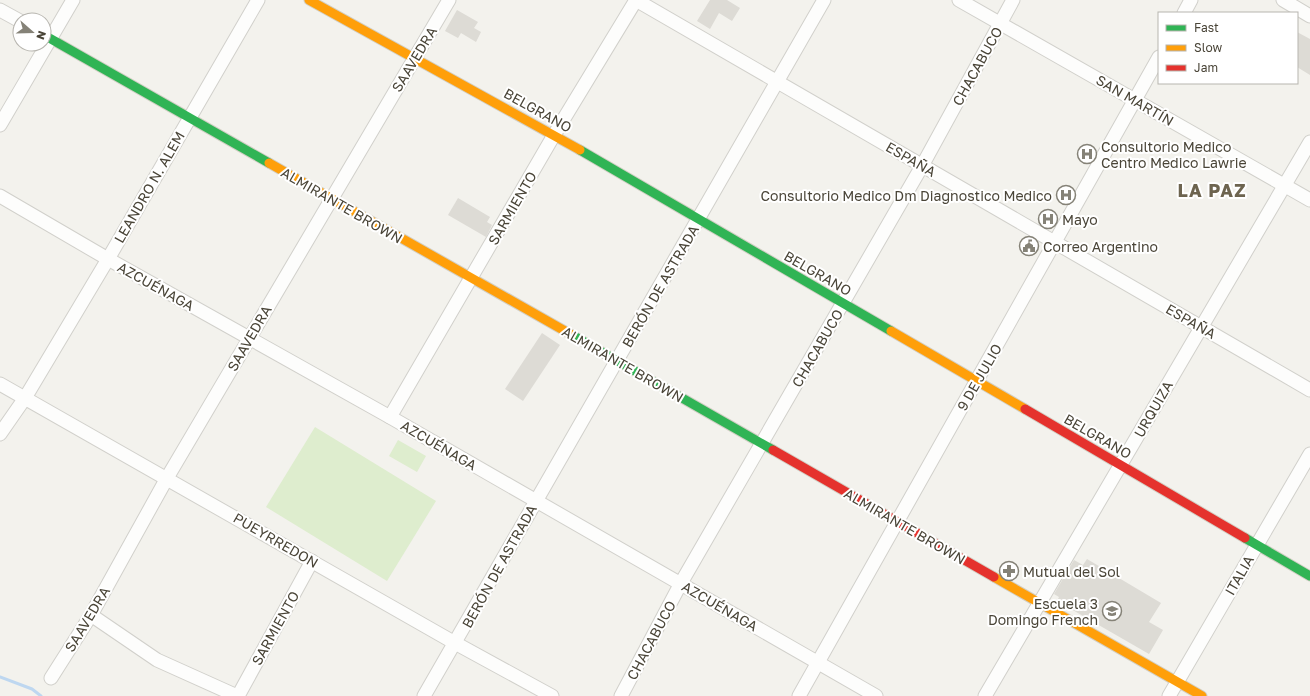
<svg xmlns="http://www.w3.org/2000/svg" width="1310" height="696" viewBox="0 0 1310 696" font-family="'Golos Text',sans-serif">
  <style>
    .green { fill: #deedce }
    .lines { fill: none; stroke-linecap: round; stroke-linejoin: round }
    .stream { stroke: #bed7f0; stroke-width: 3 }
    .building { fill: #dddbd5 }
    .street-casing { stroke: #d1d0cb; stroke-width: 15 }
    .fast-casing { stroke: #d2cfc4; stroke-width: 11 }
    .slow-casing { stroke: #d2cfc4; stroke-width: 11 }
    .jam-casing { stroke: #d2cfc4; stroke-width: 11 }
    .street { stroke: #fdfdfc; stroke-width: 13 }
    .fast { stroke: #30b455; stroke-width: 9 }
    .slow { stroke: #ff9f0a; stroke-width: 9 }
    .jam { stroke: #e5322d; stroke-width: 9 }
    .labels { text-anchor: middle; dominant-baseline: central; stroke-width: 4; stroke-linejoin: round; paint-order: stroke }
    .street-label { font-size: 14px; fill: #4a4538; stroke: #fff }
    .poi-label { font-size: 14px; fill: #4a4538; stroke: #fff; text-anchor: start }
    .district-label { font-size: 18px; font-weight: bold; letter-spacing: 1px; fill: #6d644f; stroke: #fff }
  </style>
  <rect width="100%" height="100%" fill="#f3f2ed"/>
  <g class="green">
    <polygon points="315,427 436,501 387,581 266,507"/>
    <polygon points="398,440 426,456 417,472 389,456"/>
  </g>
  <g class="lines">
    <polyline class="stream" points="0,677 32,689 41,696"/>
  </g>
  <g class="building">
    <polygon points="710,0 727,0 740,8 732,21 719,13 710,29 697,21"/>
    <polygon points="457,10 478,22 474,28 481,32 476,42 461,33 458,38 445,31"/>
    <polygon points="1297,32 1310,39 1310,75 1297,67"/>
    <polygon points="458,198 490,217 487,222 492,225 486,237 448,215"/>
    <polygon points="542,333 560,345 523,401 505,389"/>
    <polygon points="1087,559 1161,603 1149,622 1163,630 1149,654 1057,601 1059,597 1054,594 1074,560 1083,565"/>
  </g>
  <g class="lines">
    <defs>
      <g id="street">
        <polyline points="636,0 1310,390"/>
        <polyline points="959,0 1310,200"/>
        <polyline points="1283,0 1310,16"/>
        <polyline points="0,10 20,21"/>
        <polyline points="1184,13 1191,0"/>
        <polyline points="0,125 73,0"/>
        <polyline points="0,196 108,259 390,417 876,696"/>
        <polyline points="0,384 455,643 552,696"/>
        <polyline points="390,417 554,135 636,0"/>
        <polyline points="0,434 25,398 108,259 258,0"/>
        <polyline points="91,615 157,660 237,696"/>
        <polyline points="51,678 91,615 167,478 449,0"/>
        <polyline points="238,696 312,561"/>
        <polyline points="424,696 824,0"/>
        <polyline points="621,696 681,583 922,166 1013,0"/>
        <polyline points="799,696 1159,57"/>
        <polyline points="985,696 1310,142"/>
        <polyline points="1169,696 1310,454"/>
      </g>
      <g id="fast">
        <polyline points="44,35 269,163"/>
        <polyline points="580,150 891,331"/>
        <polyline points="572,335 773,450"/>
        <polyline points="1245,538 1310,576"/>
      </g>
      <g id="slow">
        <polyline points="309,0 580,150"/>
        <polyline points="269,163 572,335"/>
        <polyline points="891,331 1025,409"/>
        <polyline points="994,577 1202,696"/>
      </g>
      <g id="jam">
        <polyline points="1025,409 1245,538"/>
        <polyline points="773,450 994,577"/>
      </g>
    </defs>
    <use href="#street" class="street-casing"/>
    <use href="#fast" class="fast-casing"/>
    <use href="#slow" class="slow-casing"/>
    <use href="#jam" class="jam-casing"/>
    <use href="#street" class="street"/>
    <use href="#fast" class="fast"/>
    <use href="#slow" class="slow"/>
    <use href="#jam" class="jam"/>
  </g>
  <defs>
    <symbol id="hospital-ring" viewBox="-11 -11 22 22"><circle r="9.5" fill="#fff" stroke="#858277" stroke-width="1.5"/><path d="M-5-5h3v3.5h4V-5h3V5h-3V1.5h-4V5h-3Z" fill="#858277"/></symbol>
    <symbol id="civic-ring" viewBox="-11 -11 22 22"><circle r="9.5" fill="#fff" stroke="#858277" stroke-width="1.5"/><path d="M-.6-6.5H3V-4.5H.6V-3L4-1V1h2V6H-6V1h2V-1L-.6-3ZM-1.2 2.5V6h2.4V2.5Z" fill="#858277"/></symbol>
    <symbol id="pharmacy-ring" viewBox="-11 -11 22 22"><circle r="9.5" fill="#fff" stroke="#858277" stroke-width="1.5"/><path d="M-2-6h4v4h4v4h-4v4h-4v-4h-4v-4h4Z" fill="#858277"/></symbol>
    <symbol id="school-ring" viewBox="-11 -11 22 22"><circle r="9.5" fill="#fff" stroke="#858277" stroke-width="1.5"/><path d="M0-5L7-2L0 1L-7-2ZM-4 1L0 2.5L4 1V4Q0 6-4 4Z" fill="#858277"/></symbol>
  </defs>
  <g fill-rule="evenodd">
    <use href="#hospital-ring" x="1076" y="143" width="22" height="22"/>
    <use href="#hospital-ring" x="1055" y="184" width="22" height="22"/>
    <use href="#hospital-ring" x="1037" y="208" width="22" height="22"/>
    <use href="#civic-ring" x="1018" y="235" width="22" height="22"/>
    <use href="#pharmacy-ring" x="998" y="560" width="22" height="22"/>
    <use href="#school-ring" x="1101" y="600" width="22" height="22"/>
  </g>
  <g class="labels">
    <g class="street-label">
      <text transform="translate(414 59) rotate(-59)">SAAVEDRA</text>
      <text transform="translate(977 66) rotate(-61)">CHACABUCO</text>
      <text transform="translate(1135 100) rotate(30)">SAN MARTÍN</text>
      <text transform="translate(538 110) rotate(29)">BELGRANO</text>
      <text transform="translate(911 159) rotate(30)">ESPAÑA</text>
      <text transform="translate(149 187) rotate(-60)">LEANDRO N. ALEM</text>
      <text transform="translate(342 205) rotate(30)">ALMIRANTE BROWN</text>
      <text transform="translate(512 208) rotate(-60)">SARMIENTO</text>
      <text transform="translate(818 273) rotate(30)">BELGRANO</text>
      <text transform="translate(156 286) rotate(29)">AZCUÉNAGA</text>
      <text transform="translate(660 286) rotate(-60)">BERÓN DE ASTRADA</text>
      <text transform="translate(1191 321) rotate(30)">ESPAÑA</text>
      <text transform="translate(249 338) rotate(-60)">SAAVEDRA</text>
      <text transform="translate(817 348) rotate(-60)">CHACABUCO</text>
      <text transform="translate(623 364) rotate(30)">ALMIRANTE BROWN</text>
      <text transform="translate(979 377) rotate(-60)">9 DE JULIO</text>
      <text transform="translate(1153 409) rotate(-60)">URQUIZA</text>
      <text transform="translate(1098 436) rotate(30)">BELGRANO</text>
      <text transform="translate(439 445) rotate(30)">AZCUÉNAGA</text>
      <text transform="translate(905 526) rotate(30)">ALMIRANTE BROWN</text>
      <text transform="translate(276 540) rotate(30)">PUEYRREDON</text>
      <text transform="translate(499 566) rotate(-61)">BERÓN DE ASTRADA</text>
      <text transform="translate(1239 575) rotate(-60)">ITALIA</text>
      <text transform="translate(720 606) rotate(30)">AZCUÉNAGA</text>
      <text transform="translate(87 619) rotate(-59)">SAAVEDRA</text>
      <text transform="translate(275 628) rotate(-61)">SARMIENTO</text>
      <text transform="translate(651 640) rotate(-62)">CHACABUCO</text>
    </g>
    <g class="poi-label">
      <text x="1101" y="146">Consultorio Medico<tspan x="1101" dy="16">Centro Medico Lawrie</tspan></text>
      <text x="1052" y="195" text-anchor="end">Consultorio Medico Dm Diagnostico Medico</text>
      <text x="1062" y="219">Mayo</text>
      <text x="1043" y="246">Correo Argentino</text>
      <text x="1023" y="571">Mutual del Sol</text>
      <text x="1098" y="603" text-anchor="end">Escuela 3<tspan x="1098" dy="16">Domingo French</tspan></text>
    </g>
    <g class="district-label">
      <text x="1212" y="190">LA PAZ</text>
    </g>
  </g>
  <rect x="1158" y="12" width="140" height="72" fill="#ffffff" stroke="#b7b5af"/>
  <rect x="1166" y="25" width="20" height="6" fill="#30b455" stroke="#b7b5af"/>
  <text x="1194" y="32" font-size="12" fill="#4a4538">Fast</text>
  <rect x="1166" y="45" width="20" height="6" fill="#ff9f0a" stroke="#b7b5af"/>
  <text x="1194" y="52" font-size="12" fill="#4a4538">Slow</text>
  <rect x="1166" y="65" width="20" height="6" fill="#e5322d" stroke="#b7b5af"/>
  <text x="1194" y="72" font-size="12" fill="#4a4538">Jam</text>
  <g transform="translate(32 32) rotate(110)"><circle r="19" fill="#ffffff" stroke="#b7b5af"/>
  <path d="M0-3L7 15L0 10L-7 15Z" fill="#858277"/>
  <text y="-6" font-size="11" font-weight="bold" text-anchor="middle" fill="#4a4538">N</text>
  </g>
</svg>
